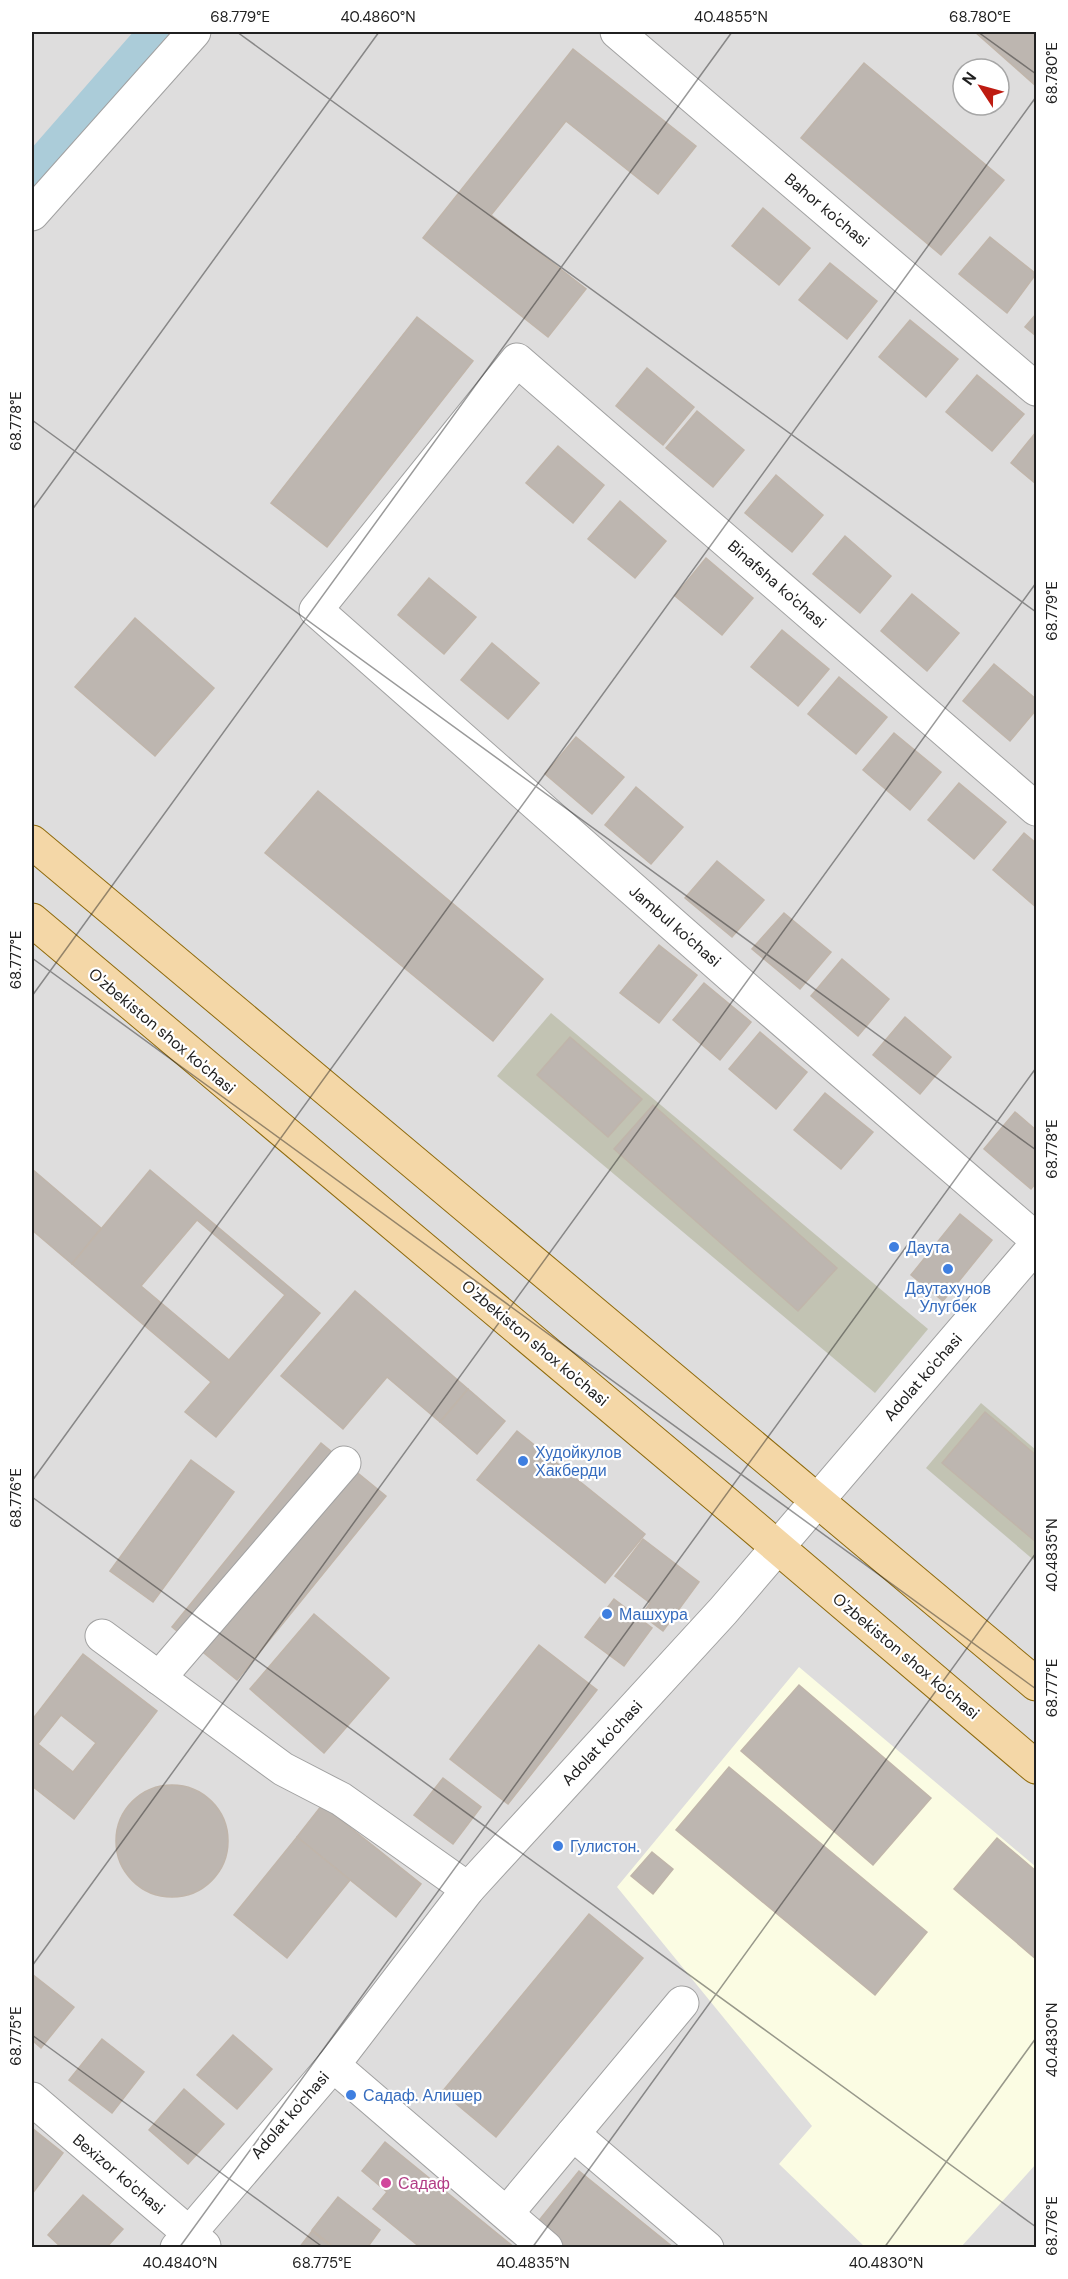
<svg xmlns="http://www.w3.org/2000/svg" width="1068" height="2279" viewBox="0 0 1068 2279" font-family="'DM Sans',sans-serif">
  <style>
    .residential { fill: #dedddd; fill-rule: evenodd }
    .education { fill: #fbfce3 }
    .construction { fill: #c2c3b3 }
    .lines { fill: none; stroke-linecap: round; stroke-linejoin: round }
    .canal { stroke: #abccd9; stroke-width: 36 }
    .building { fill: #bdb6b0; stroke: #c0b5aa; stroke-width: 1.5; fill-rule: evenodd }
    .minor-casing { stroke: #a1a1a1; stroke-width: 35 }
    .major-casing { stroke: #8f6b0d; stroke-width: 35 }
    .minor { stroke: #fff; stroke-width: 33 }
    .major { stroke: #f4d7a7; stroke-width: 33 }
    .ticks { fill: none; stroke: #202020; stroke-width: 1.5; stroke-opacity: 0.45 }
    .shop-dot { fill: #3f7fe0; stroke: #fff; stroke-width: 2 }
    .hotel-dot { fill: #d1479c; stroke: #fff; stroke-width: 2 }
    .labels { text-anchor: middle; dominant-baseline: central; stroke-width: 4.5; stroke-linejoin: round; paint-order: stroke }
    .street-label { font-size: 16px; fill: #202020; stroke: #fff }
    .shop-label { font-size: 16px; fill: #366cbe; stroke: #fff; text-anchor: start }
    .hotel-label { font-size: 16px; fill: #b23c85; stroke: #fff; text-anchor: start }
    .neatline { fill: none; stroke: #202020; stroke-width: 2 }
    .ticks-label { font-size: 15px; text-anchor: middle; fill: #202020 }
  </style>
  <rect width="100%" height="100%" fill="#efede7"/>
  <path class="residential" d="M32,32h1004v2215l-1004,1zM963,69h36v36h-36z"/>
  <polygon class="education" points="799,1667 1036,1867 1036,2164 961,2247 865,2247 779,2164 812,2126 617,1887"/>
  <g class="construction">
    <polygon points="551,1013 928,1329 875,1393 497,1076"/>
    <polygon points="981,1403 1036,1450 1036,1562 926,1468"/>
  </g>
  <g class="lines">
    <polyline class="canal" points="32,175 157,32"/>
  </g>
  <g class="building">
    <polygon points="975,32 1036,32 1036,86"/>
    <polygon points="573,49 696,146 658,194 566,121 491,215 586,289 548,337 423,238"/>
    <polygon points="864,63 1004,180 941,255 801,138"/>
    <polygon points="763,208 810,248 779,285 732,246"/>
    <polygon points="990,237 1036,274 1007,313 959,274"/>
    <polygon points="830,263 877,301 847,339 799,300"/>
    <polygon points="1036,314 1036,336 1025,327"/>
    <polygon points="417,317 473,361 327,547 271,503"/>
    <polygon points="910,320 958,359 926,397 879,357"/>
    <polygon points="647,368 694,407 663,445 616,406"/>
    <polygon points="977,375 1024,414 992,451 946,412"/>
    <polygon points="697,411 744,450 713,487 666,448"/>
    <polygon points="1036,432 1036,484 1011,463"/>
    <polygon points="558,446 604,485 573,523 526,483"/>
    <polygon points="776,475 823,515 792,552 745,513"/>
    <polygon points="620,501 666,541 635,578 588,539"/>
    <polygon points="845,536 891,576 860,613 813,574"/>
    <polygon points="706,558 753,598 722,635 675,596"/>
    <polygon points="429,578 476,617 444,654 398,615"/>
    <polygon points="912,594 959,633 927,671 881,631"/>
    <polygon points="135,618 214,688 155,756 75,687"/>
    <polygon points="782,630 829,669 798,706 751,667"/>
    <polygon points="492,643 539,683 508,719 461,680"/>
    <polygon points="994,664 1036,699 1036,710 1010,741 963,701"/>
    <polygon points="839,677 887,717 856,754 808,714"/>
    <polygon points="894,733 941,772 910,810 863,770"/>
    <polygon points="576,737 624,777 592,814 545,774"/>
    <polygon points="959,783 1006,822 974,859 928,820"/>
    <polygon points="636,787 683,827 651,864 605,825"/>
    <polygon points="318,791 543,979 493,1041 265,853"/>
    <polygon points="1024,833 1036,843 1036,907 993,870"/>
    <polygon points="717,861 764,900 732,937 685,898"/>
    <polygon points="784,913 831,952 800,989 752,949"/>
    <polygon points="659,945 697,975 659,1023 620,993"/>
    <polygon points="842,959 889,999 858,1036 811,996"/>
    <polygon points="704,983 751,1022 720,1060 673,1020"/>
    <polygon points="905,1017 951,1057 920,1094 873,1055"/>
    <polygon points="760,1032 807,1072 776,1109 729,1069"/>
    <polygon points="570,1037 642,1099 608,1137 537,1075"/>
    <polygon points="825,1093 873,1132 841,1169 794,1130"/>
    <polygon points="653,1105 837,1268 798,1311 614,1149"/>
    <polygon points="1015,1112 1036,1130 1036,1183 1031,1189 984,1149"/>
    <polygon points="32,1169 101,1228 72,1264 32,1230"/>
    <path d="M150,1170l170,143 -104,124 -31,-25 26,-30 -139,-118zM197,1220l88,75 -56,65 -88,-74z"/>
    <polygon points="960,1214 992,1240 943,1301 911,1275"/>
    <polygon points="355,1291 468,1389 440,1422 387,1377 343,1429 281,1376"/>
    <polygon points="468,1389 505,1421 477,1454 440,1422"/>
    <polygon points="985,1412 1036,1455 1036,1542 942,1463"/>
    <polygon points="517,1431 645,1534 605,1583 477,1480"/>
    <polygon points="321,1443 386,1496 237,1680 172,1627"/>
    <polygon points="191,1460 234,1492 153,1602 110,1571"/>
    <polygon points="643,1539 699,1582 663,1631 642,1615 650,1603 615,1576"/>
    <polygon points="614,1599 652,1628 624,1666 585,1637"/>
    <polygon points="314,1614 389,1678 324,1753 250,1689"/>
    <polygon points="539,1645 597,1690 508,1804 450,1759"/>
    <path d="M83,1654l74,57 -83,108 -42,-33v-66zM61,1715l35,28 -23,29 -35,-28z"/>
    <polygon points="799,1685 931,1798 873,1865 741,1751"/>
    <polygon points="729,1767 927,1932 875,1995 676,1830"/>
    <polygon points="443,1778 481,1807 453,1844 414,1815"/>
    <circle cx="172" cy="1841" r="56"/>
    <polygon points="322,1805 421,1884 396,1917 297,1837"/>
    <polygon points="297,1837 350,1880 287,1958 234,1915"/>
    <polygon points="997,1838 1036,1871 1036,1959 954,1889"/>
    <polygon points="652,1852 673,1869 653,1894 631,1876"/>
    <polygon points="589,1914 643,1958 496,2137 442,2092"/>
    <polygon points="32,1974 74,2007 41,2048 32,2040"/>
    <polygon points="233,2035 272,2069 237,2109 197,2075"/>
    <polygon points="102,2039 144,2072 112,2113 69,2080"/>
    <polygon points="184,2089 224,2124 188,2164 149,2130"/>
    <polygon points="32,2128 63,2153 32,2194"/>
    <polygon points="385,2142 515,2248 421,2248 373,2209 387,2192 362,2171"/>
    <polygon points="579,2171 674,2248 566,2248 537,2223"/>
    <polygon points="83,2195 123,2229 106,2248 62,2248 48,2235"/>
    <polygon points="338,2197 380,2230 367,2248 335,2248 312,2230"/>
    <polygon points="312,2231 333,2248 299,2248"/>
  </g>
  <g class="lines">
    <defs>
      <g id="minor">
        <polyline points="617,32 1036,389"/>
        <polyline points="32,214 194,32"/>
        <polyline points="1036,809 517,360 316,610 737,981 1036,1239"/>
        <polyline points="102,1636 283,1769 341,1799 468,1889"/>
        <polyline points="159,1678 344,1463"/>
        <polyline points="333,2065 546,2248"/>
        <polyline points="32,2099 204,2246"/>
        <polyline points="573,2134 707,2248"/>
        <polyline points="507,2213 682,2003"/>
        <polyline points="177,2248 333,2065 468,1889 723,1611 1036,1245"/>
      </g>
      <g id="major">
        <polyline points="32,842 1036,1684"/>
        <polyline points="32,920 715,1494 1036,1767"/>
      </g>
    </defs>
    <use href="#minor" class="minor-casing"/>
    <use href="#major" class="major-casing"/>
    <use href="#minor" class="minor"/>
    <use href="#major" class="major"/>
  </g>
  <path class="ticks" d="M237,32l799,580M978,32l58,42M32,420l1004,730M32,510l347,-478M32,958l1004,731M32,996l700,-964M32,1481l1004,-1384M32,1497l1004,730M32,1966l1004,-1383M32,2035l292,213M179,2248l857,-1180M532,2248l504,-695M884,2248l152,-210"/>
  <g class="shop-dot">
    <circle cx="894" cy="1247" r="6"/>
    <circle cx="948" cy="1269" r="6"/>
    <circle cx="523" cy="1461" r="6"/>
    <circle cx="607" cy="1614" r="6"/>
    <circle cx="558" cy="1846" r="6"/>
    <circle cx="351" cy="2095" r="6"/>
  </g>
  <circle class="hotel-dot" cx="386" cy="2183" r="6"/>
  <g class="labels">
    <g class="street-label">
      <text transform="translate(827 210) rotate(40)">Bahor ko'chasi</text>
      <text transform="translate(777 584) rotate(41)">Binafsha ko'chasi</text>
      <text transform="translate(675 926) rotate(41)">Jambul ko'chasi</text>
      <text transform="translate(162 1031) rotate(40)">O'zbekiston shox ko'chasi</text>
      <text transform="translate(535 1343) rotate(40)">O'zbekiston shox ko'chasi</text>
      <text transform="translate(923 1377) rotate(-49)">Adolat ko'chasi</text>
      <text transform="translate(906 1656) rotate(40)">O'zbekiston shox ko'chasi</text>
      <text transform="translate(602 1743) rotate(-47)">Adolat ko'chasi</text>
      <text transform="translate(290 2115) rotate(-49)">Adolat ko'chasi</text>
      <text transform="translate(119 2174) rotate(40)">Bexizor ko'chasi</text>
    </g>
    <g class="shop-label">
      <text x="906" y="1247">Даута</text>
      <text x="948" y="1288" text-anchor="middle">Даутахунов<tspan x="948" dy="18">Улугбек</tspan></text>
      <text x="535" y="1452">Худойкулов<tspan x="535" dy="18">Хакберди</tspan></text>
      <text x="619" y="1614">Машхура</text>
      <text x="570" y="1846">Гулистон.</text>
      <text x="363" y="2095">Садаф. Алишер</text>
    </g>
    <g class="hotel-label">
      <text x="398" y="2183">Садаф</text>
    </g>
  </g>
  <rect width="1068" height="2279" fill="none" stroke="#ffffff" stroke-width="66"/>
  <g transform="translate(981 87) rotate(306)"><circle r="28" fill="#ffffff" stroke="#a6a6a6" stroke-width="1.5"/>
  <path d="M0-4.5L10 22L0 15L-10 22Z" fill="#be1b11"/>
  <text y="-9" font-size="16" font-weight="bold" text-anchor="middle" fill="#202020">N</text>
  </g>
  <rect x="33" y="33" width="1002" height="2213" class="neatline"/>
  <g class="ticks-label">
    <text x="240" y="22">68.779°E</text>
    <text x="378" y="22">40.4860°N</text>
    <text x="731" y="22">40.4855°N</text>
    <text x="980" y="22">68.780°E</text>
    <text transform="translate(1052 73) rotate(-90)" y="5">68.780°E</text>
    <text transform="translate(16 421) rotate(-90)" y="5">68.778°E</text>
    <text transform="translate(1052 611) rotate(-90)" y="5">68.779°E</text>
    <text transform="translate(16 960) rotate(-90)" y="5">68.777°E</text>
    <text transform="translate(1052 1149) rotate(-90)" y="5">68.778°E</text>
    <text transform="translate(16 1498) rotate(-90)" y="5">68.776°E</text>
    <text transform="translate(1052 1555) rotate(-90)" y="5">40.4835°N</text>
    <text transform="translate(1052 1688) rotate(-90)" y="5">68.777°E</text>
    <text transform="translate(16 2036) rotate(-90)" y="5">68.775°E</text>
    <text transform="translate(1052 2040) rotate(-90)" y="5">40.4830°N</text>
    <text transform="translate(1052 2226) rotate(-90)" y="5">68.776°E</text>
    <text x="180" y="2268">40.4840°N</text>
    <text x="322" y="2268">68.775°E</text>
    <text x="533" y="2268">40.4835°N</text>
    <text x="886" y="2268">40.4830°N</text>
  </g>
</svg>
